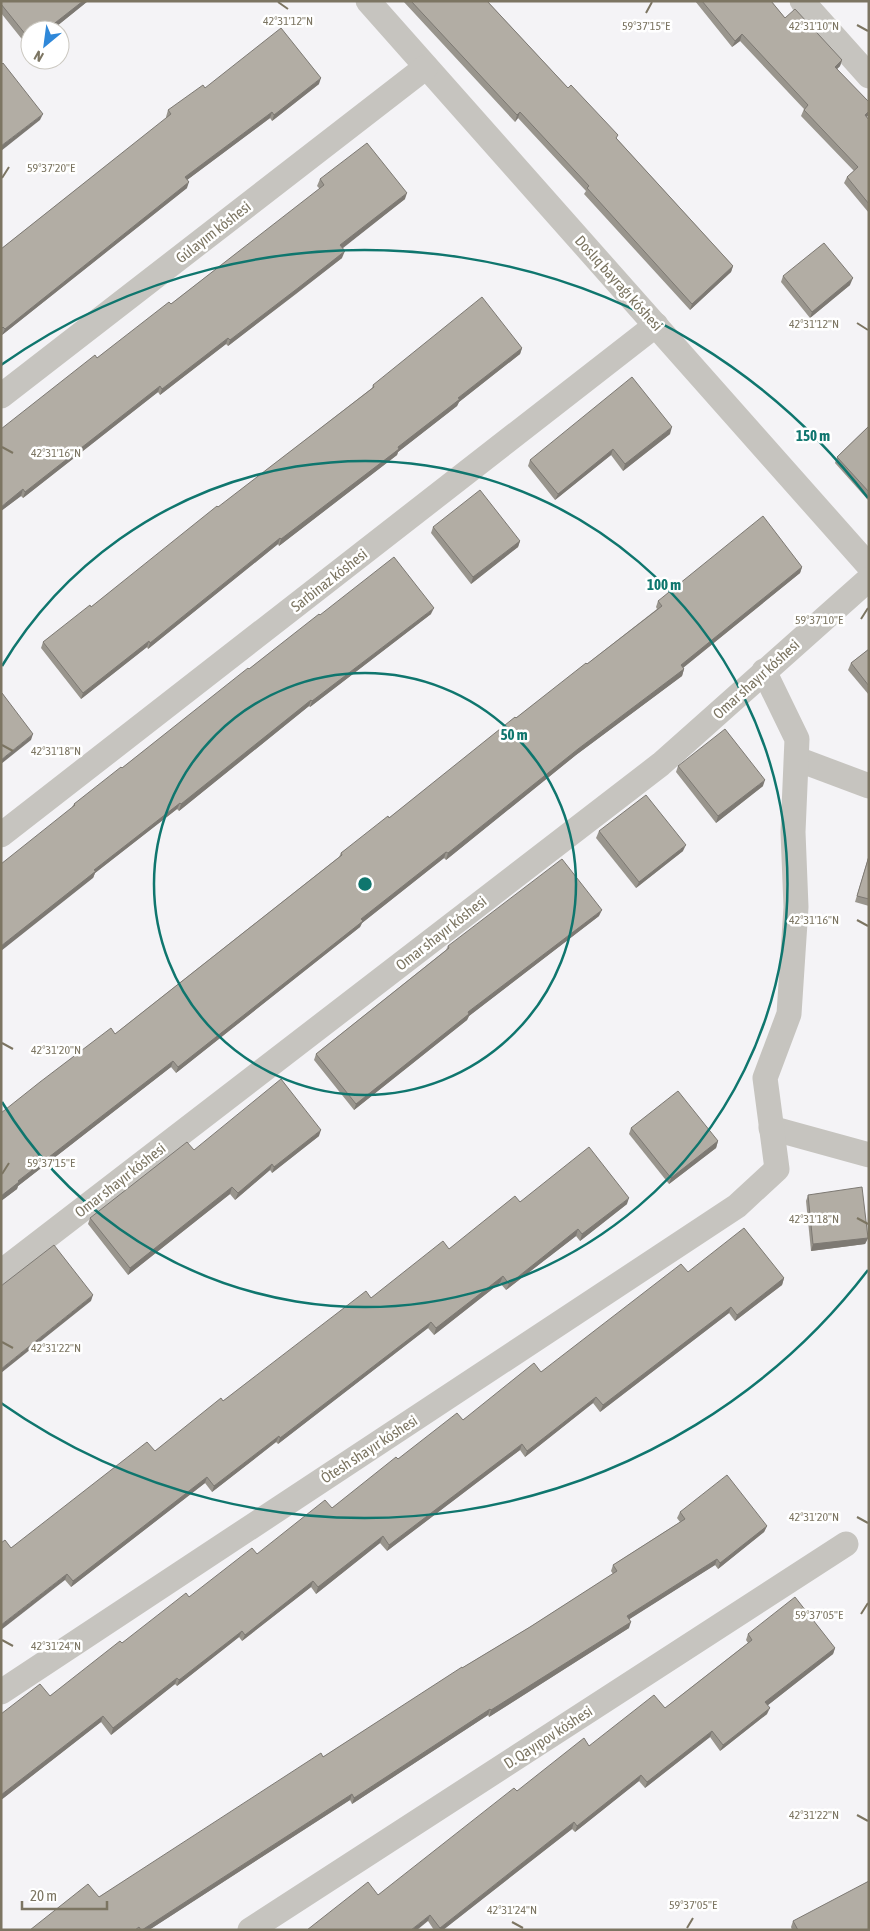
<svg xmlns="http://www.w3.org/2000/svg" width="870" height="1931" viewBox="0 0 870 1931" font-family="'Asap Condensed',sans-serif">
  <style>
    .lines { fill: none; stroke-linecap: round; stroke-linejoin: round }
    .minor { stroke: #c6c4bf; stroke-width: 25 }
    .wall { fill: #99958d }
    .shaded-wall { fill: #7d7973 }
    .building { fill: #b2ada4; stroke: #7d7973 }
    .ticks { fill: none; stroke: #7c7562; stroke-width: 2 }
    .ring { fill: none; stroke: #0f766e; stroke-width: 2.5 }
    .labels { text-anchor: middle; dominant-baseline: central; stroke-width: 5; stroke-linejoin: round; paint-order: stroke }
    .street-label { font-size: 15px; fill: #7c7562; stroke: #fff }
    .ticks-label { font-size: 12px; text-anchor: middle; fill: #7c7562; stroke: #fff; stroke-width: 5; stroke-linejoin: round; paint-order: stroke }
    .centre { fill: #0f766e; stroke: #fff; stroke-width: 2.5 }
    .ring-label { font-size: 15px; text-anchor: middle; font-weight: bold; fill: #0f766e; stroke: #fff; stroke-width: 5; stroke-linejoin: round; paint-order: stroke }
  </style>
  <rect width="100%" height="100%" fill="#f4f3f6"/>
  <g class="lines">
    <g class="minor">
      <polyline points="368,1 869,566"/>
      <polyline points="802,1 869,76"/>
      <polyline points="1,396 426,67"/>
      <polyline points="797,759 869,786"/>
      <polyline points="1,835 656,325"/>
      <polyline points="771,1128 869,1155"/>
      <polyline points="1,1272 661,764 869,579"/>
      <polyline points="1,1692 737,1206 777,1169 765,1078 789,1014 796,907 793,832 797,739 764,671"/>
      <polyline points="250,1930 846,1544"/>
    </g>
  </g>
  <g class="wall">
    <polygon points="1,1 88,1 52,30 30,30 30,47 29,48 1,13"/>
    <polygon points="403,1 487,1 568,88 617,139 733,266 731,272 690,310 584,194 586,191 518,118 515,122"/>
    <polygon points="695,1 771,1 785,18 842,60 840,66 837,69 869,120 869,213 844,183 847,177 854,171 801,116 804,109 740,41 732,47"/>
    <polygon points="319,84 272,121 270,118 187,180 187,188 2,335 1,333 1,249 167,118 166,117 168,110 205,88"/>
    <polygon points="320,179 405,199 342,248 342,258 296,294 228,346 226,344 160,395 158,392 23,498 21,496 1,511 97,358 171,304 320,189 317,186"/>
    <polygon points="783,276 850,285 810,318 781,282"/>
    <polygon points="522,348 520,354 459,402 457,406 398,452 397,455 279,546 278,544 148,649 147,647 81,699 41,648 43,642 91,607 372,388 373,385"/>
    <polygon points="869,426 869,500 868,500 835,463 837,457"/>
    <polygon points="670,434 623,471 611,455 555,500 528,466 530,460"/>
    <polygon points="433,527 520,541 518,547 471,584 431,533"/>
    <polygon points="802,567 800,573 683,668 684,669 682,676 576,755 446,860 444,858 362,923 360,927 176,1073 171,1067 18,1186 17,1189 1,1201 115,1034 339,857 341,853 389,818 516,718 587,664 657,609 656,607 658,601"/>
    <polygon points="431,614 310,707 309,706 179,811 177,809 95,873 93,878 72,807 74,804 122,768 249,669 320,615"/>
    <polygon points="869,649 869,695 848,670 851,663"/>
    <polygon points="678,766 763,786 716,823 676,772"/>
    <polygon points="599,831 683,851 636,888 596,838"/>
    <polygon points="869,855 869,906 855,902"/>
    <polygon points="599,916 469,1016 467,1020 354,1110 314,1060 316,1054 446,950 448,946"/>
    <polygon points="631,1128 718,1141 716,1148 669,1184 629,1134"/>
    <polygon points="319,1136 272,1173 270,1170 235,1200 230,1194 128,1275 88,1224 90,1218 194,1150"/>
    <polygon points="808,1195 868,1238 865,1244 811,1251 806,1201"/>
    <polygon points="520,1202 627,1204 580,1241 576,1236 506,1290 500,1283 434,1335 428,1328 278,1444 276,1442 212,1492 205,1483 71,1587 65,1580 11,1548 155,1451 223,1401 371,1298 449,1249"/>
    <polygon points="688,1272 784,1278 782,1285 735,1321 729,1313 600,1412 593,1403 525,1457 520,1450 387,1551 380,1543 316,1594 311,1587 242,1641 239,1637 177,1686 175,1684 111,1735 101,1722 1,1800 1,1714 50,1696 122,1643 189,1597 257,1554 332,1508 398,1459 541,1372"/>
    <polygon points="680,1512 767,1526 764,1532 718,1569 715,1565 629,1619 629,1628 489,1717 488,1715 352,1804 350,1800 149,1930 30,1930 99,1897 323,1757 462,1668 530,1627 613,1574 611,1571 613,1565 680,1522 677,1518"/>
    <polygon points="748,1634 835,1648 833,1654 768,1705 767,1714 720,1751 710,1737 645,1788 639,1781 575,1832 572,1829 443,1930 434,1930 428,1921 378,1895 517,1791 589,1746 665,1708 748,1643 746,1640"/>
    <polygon points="793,1921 869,1930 792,1930 791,1927"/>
  </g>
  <g class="shaded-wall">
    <polygon points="83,1 88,1 52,30 46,30"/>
    <polygon points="742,34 740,41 732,47 735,41"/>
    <polygon points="842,60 840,66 833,73 835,67"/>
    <polygon points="321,78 319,84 272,121 274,115"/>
    <polygon points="869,111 869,115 862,121 865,115"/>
    <polygon points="272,112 270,118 183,183 185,177"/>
    <polygon points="520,112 518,118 515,122 517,115"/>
    <polygon points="43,114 40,120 1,151 1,146"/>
    <polygon points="189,182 187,188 2,335 5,329"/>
    <polygon points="407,193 405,199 338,252 340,245"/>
    <polygon points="345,251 342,258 228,346 230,340"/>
    <polygon points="733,266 731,272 690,310 692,304"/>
    <polygon points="853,278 850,285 810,318 812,312"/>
    <polygon points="228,338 226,344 160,395 162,389"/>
    <polygon points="522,348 520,354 459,402 457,406 398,452 397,455 279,546 281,539 398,447 458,398"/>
    <polygon points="160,386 158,392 23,498 25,492"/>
    <polygon points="672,427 670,434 623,471 625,464"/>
    <polygon points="613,449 611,455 555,500 558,494"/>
    <polygon points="23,489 21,496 1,511 1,507"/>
    <polygon points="280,538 278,544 148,649 150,643"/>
    <polygon points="520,541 518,547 471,584 473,577"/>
    <polygon points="802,567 800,573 679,671 681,665"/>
    <polygon points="434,608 431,614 310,707 312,701"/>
    <polygon points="149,641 147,647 81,699 83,693"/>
    <polygon points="684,669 682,676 576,755 446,860 448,853 578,749"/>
    <polygon points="311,700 309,706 179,811 181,804"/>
    <polygon points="33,734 31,740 1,764 1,760"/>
    <polygon points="765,780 763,786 716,823 718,816"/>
    <polygon points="180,803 177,809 95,873 93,878 1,951 1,946 94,870"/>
    <polygon points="686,845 683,851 636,888 639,882"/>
    <polygon points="446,852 444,858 362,923 360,927 176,1073 178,1067 361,919"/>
    <polygon points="602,910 599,916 469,1016 467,1020 354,1110 356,1104 468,1012"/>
    <polygon points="173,1061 171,1067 18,1186 17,1189 1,1201 1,1196 18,1181"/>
    <polygon points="321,1130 319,1136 272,1173 274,1167"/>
    <polygon points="718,1141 716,1148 669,1184 671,1178"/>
    <polygon points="272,1164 270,1170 235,1200 238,1193"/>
    <polygon points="232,1187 230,1194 128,1275 130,1268"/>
    <polygon points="629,1198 627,1204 580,1241 582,1234"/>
    <polygon points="578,1229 576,1236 506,1290 509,1284"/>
    <polygon points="868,1238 865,1244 811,1251 813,1244"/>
    <polygon points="503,1276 500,1283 434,1335 436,1328"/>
    <polygon points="784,1278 782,1285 735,1321 737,1315"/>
    <polygon points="93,1295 91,1301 1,1373 1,1369"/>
    <polygon points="731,1307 729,1313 600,1412 603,1405"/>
    <polygon points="431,1322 428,1328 278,1444 280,1438"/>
    <polygon points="596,1397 593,1403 525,1457 527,1451"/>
    <polygon points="279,1436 276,1442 212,1492 214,1486"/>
    <polygon points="522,1444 520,1450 387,1551 389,1545"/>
    <polygon points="207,1477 205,1483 71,1587 73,1581"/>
    <polygon points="767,1526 764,1532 718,1569 720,1563"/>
    <polygon points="383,1536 380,1543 316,1594 318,1587"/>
    <polygon points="717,1559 715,1565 625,1622 627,1616"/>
    <polygon points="67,1574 65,1580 1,1630 1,1625"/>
    <polygon points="313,1581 311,1587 242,1641 245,1635"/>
    <polygon points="631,1622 629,1628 489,1717 491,1710"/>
    <polygon points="242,1631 239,1637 177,1686 179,1680"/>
    <polygon points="835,1648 833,1654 763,1709 765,1702"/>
    <polygon points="177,1678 175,1684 111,1735 113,1728"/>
    <polygon points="770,1708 767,1714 720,1751 723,1745"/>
    <polygon points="490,1709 488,1715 352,1804 354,1798"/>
    <polygon points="103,1716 101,1722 1,1800 1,1795"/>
    <polygon points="712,1731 710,1737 645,1788 647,1782"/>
    <polygon points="641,1775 639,1781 575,1832 577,1826"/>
    <polygon points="352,1794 350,1800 149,1930 142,1930"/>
    <polygon points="574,1822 572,1829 443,1930 439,1930 440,1928"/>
    <polygon points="430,1915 428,1921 417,1930 411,1930"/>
  </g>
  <g class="building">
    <polygon points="1,1 83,1 46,30 30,30 30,40 1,4"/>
    <polygon points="411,1 487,1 568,88 571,85 618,135 616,138 733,266 692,304 587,188 589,186 520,112 517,115"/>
    <polygon points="702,1 771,1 785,18 795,9 842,60 835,67 869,102 869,111 865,115 869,120 869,204 847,177 858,167 804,110 808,105 742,34 735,41"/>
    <polygon points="281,28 321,78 274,115 272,112 185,177 189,182 5,329 3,327 1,329 1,249 171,114 168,110 203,85 205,88"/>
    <polygon points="3,63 43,114 1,146 1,65"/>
    <polygon points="367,143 407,193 340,245 345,251 298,288 230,340 228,338 162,389 160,386 25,492 23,489 1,507 1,429 95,355 97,358 169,302 171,304 324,185 320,179"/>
    <polygon points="824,243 853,278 812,312 783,276"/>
    <polygon points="482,297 522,348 458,398 460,399 398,447 399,449 281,539 280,538 150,643 149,641 83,693 43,642 90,605 91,607 217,506 218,507 374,387 373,385"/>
    <polygon points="632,377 672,427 625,464 613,449 558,494 530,460"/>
    <polygon points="869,426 869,492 837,457"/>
    <polygon points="480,490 520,541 473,577 433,527"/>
    <polygon points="763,516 802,567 681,665 684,669 578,749 448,853 446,852 361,919 363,921 178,1067 173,1061 18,1181 19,1182 1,1196 1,1113 40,1082 111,1028 115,1034 342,855 341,853 388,816 389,818 515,717 516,718 586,663 587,664 662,606 658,601"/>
    <polygon points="394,557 434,608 312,701 311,700 181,804 180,803 94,870 96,871 1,946 1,864 75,805 74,804 121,767 122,768 248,668 249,669 319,614 320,615"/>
    <polygon points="869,649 869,686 851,663"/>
    <polygon points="2,693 33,734 1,760 1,694"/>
    <polygon points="725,729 765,780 718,816 678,766"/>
    <polygon points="646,795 686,845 639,882 599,831"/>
    <polygon points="869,856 869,899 857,896"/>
    <polygon points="562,859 602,910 468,1012 469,1014 356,1104 316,1054 449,948 448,946"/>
    <polygon points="281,1079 321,1130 274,1167 272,1164 238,1193 232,1187 130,1268 90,1218 187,1142 194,1150"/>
    <polygon points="678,1091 718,1141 671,1178 631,1128"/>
    <polygon points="589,1147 629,1198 582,1234 578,1229 509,1284 503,1276 436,1328 431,1322 280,1438 279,1436 214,1486 207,1477 73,1581 67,1574 1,1625 1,1543 5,1540 11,1548 147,1442 155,1451 221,1398 223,1401 366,1291 371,1298 443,1241 449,1249 515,1196 520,1202"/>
    <polygon points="862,1187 868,1238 813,1244 808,1195"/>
    <polygon points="744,1228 784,1278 737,1315 731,1307 603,1405 596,1397 527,1451 522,1444 389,1545 383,1536 318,1587 313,1581 245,1635 242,1631 179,1680 177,1678 113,1728 103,1716 1,1795 1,1714 40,1684 50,1696 120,1641 122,1643 186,1593 189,1597 252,1548 257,1554 325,1500 332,1508 396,1457 398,1459 457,1413 463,1420 534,1363 541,1372 681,1264 688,1272"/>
    <polygon points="54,1245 93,1295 1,1369 1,1286"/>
    <polygon points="727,1475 767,1526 720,1563 717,1559 627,1616 631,1622 491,1710 490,1709 354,1798 352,1794 142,1930 141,1930 139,1927 135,1930 30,1930 88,1884 99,1897 321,1753 323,1757 462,1667 462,1668 530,1627 617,1571 613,1565 685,1519 680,1512"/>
    <polygon points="795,1597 835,1648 765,1702 770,1708 723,1745 712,1731 647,1782 641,1775 577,1826 574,1822 440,1928 430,1915 411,1930 307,1930 368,1882 378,1895 514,1788 517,1791 584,1738 589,1746 654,1695 665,1708 752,1640 748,1634"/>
    <polygon points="869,1881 869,1930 798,1930 793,1921"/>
  </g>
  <path class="ticks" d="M278,2l10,7M646,13l6,-11M857,25l11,6M2,178l7,-11M857,323l11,7M2,447l11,6M861,619l7,-11M2,745l11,6M857,920l11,6M2,1043l11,6M2,1174l7,-11M857,1218l11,6M2,1342l11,6M857,1517l11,6M861,1614l7,-11M2,1640l11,6M857,1815l11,6M512,1922l11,6M687,1928l6,-10"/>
  <g class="ring">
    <circle cx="365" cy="884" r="211"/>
    <path d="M2 666A423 423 0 1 1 2 1102"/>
    <path d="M868 1270A634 634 0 0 1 1 1403M1 365A634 634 0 0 1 868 498"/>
  </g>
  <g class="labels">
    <g class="street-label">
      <text transform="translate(213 232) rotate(-38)">Gúlayım kóshesi</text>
      <text transform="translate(619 283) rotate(48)">Doslıq bayraǵı kóshesi</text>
      <text transform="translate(329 580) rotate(-38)">Sarbinaz kóshesi</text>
      <text transform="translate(756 679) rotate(-42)">Omar shayır kóshesi</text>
      <text transform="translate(441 933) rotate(-38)">Omar shayır kóshesi</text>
      <text transform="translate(120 1180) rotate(-38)">Omar shayır kóshesi</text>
      <text transform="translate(369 1449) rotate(-33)">Ótesh shayır kóshesi</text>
      <text transform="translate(548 1737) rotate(-33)">D. Qayıpov kóshesi</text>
    </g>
  </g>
  <g class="ticks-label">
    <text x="288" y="25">42°31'12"N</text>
    <text x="814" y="30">42°31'10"N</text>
    <text x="646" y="30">59°37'15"E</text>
    <text x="51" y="172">59°37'20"E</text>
    <text x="814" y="328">42°31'12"N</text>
    <text x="56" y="457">42°31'16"N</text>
    <text x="819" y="624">59°37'10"E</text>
    <text x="56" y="755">42°31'18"N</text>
    <text x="814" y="924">42°31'16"N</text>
    <text x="56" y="1054">42°31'20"N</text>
    <text x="51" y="1167">59°37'15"E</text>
    <text x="814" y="1223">42°31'18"N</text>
    <text x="56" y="1352">42°31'22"N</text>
    <text x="814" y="1521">42°31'20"N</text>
    <text x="819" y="1619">59°37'05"E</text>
    <text x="56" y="1650">42°31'24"N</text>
    <text x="814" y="1819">42°31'22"N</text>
    <text x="693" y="1909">59°37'05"E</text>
    <text x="512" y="1914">42°31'24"N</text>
  </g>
  <circle cx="365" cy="884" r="8" class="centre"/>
  <g class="ring-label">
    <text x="813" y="441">150 m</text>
    <text x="664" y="590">100 m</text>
    <text x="514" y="740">50 m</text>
  </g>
  <rect width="870" height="1931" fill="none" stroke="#7c7562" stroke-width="5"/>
  <g transform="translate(45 45) rotate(209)"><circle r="24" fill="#ffffff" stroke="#cbc8c0"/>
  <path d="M0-4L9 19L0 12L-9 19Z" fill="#2f88d9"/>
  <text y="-8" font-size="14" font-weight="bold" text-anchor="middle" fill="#7c7562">N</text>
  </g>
  <path d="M22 1901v8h85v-8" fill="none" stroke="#7c7562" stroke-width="2.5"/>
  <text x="30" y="1901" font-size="15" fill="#7c7562" stroke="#ffffff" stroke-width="4" paint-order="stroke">20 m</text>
</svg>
